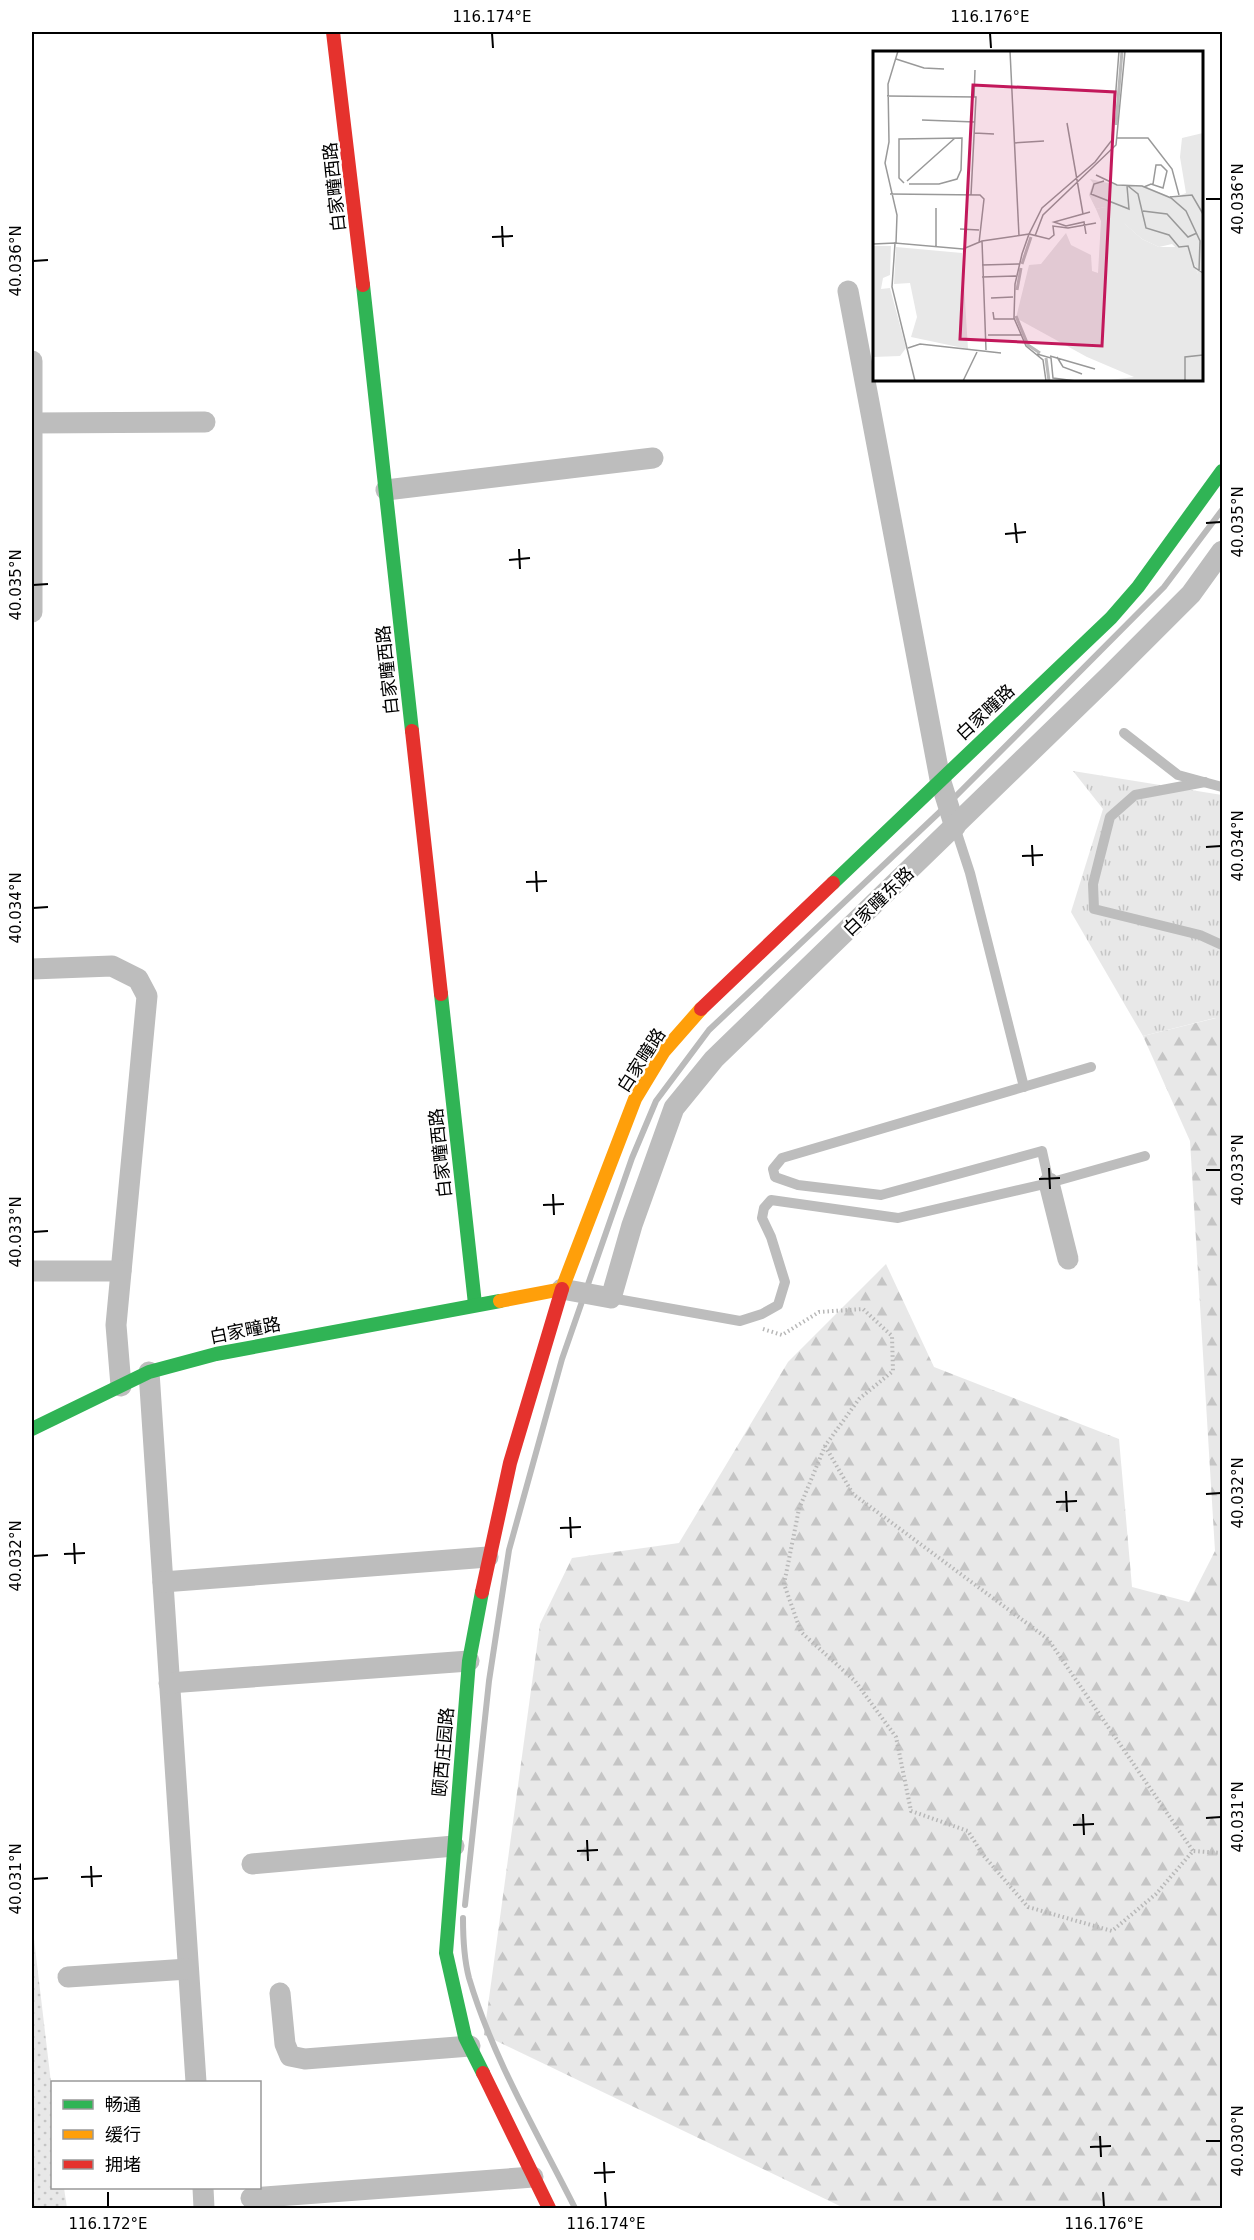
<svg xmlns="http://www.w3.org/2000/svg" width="1254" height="2240" viewBox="0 0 1254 2240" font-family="'DejaVu Sans','Noto Sans SC',sans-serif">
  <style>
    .grass { fill: url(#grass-tufts) }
    .forest { fill: url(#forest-firs) }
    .park { fill: url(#park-dots) }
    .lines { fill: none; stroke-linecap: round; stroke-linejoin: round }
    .stream { stroke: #bababa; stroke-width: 6 }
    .path { stroke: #b8b8b8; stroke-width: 4; stroke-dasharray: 1.5 3; stroke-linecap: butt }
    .lane { stroke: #bdbdbd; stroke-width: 10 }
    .street { stroke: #bdbdbd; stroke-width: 21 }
    .fast { stroke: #30b455; stroke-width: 14 }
    .slow { stroke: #ff9f0a; stroke-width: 14 }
    .jam { stroke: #e5322d; stroke-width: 14 }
    .ticks { fill: none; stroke: #000; stroke-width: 2 }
    .labels { text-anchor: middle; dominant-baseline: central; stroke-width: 5; stroke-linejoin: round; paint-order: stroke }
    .street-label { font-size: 18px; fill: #000; stroke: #fff }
    .inset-river { fill: none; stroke: #bababa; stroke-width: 3 }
    .inset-road { fill: none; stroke: #999; stroke-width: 1.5 }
    .view { fill: #c2185b; fill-opacity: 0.15; stroke: #c2185b; stroke-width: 3 }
    .inset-edge { fill: none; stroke: #000; stroke-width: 3 }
    .neatline { fill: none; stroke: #000; stroke-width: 2 }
    .ticks-label { font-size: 15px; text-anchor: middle; fill: #000 }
  </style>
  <defs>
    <pattern id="grass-tufts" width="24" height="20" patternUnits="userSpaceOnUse" patternTransform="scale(1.5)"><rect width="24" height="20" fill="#e8e8e8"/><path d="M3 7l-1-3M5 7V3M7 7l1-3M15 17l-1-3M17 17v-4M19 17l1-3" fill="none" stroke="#c5c5c5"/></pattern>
    <pattern id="forest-firs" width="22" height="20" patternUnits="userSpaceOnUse" patternTransform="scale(1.5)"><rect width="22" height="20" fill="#e8e8e8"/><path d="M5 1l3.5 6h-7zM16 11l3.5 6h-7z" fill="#c5c5c5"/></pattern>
    <pattern id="park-dots" width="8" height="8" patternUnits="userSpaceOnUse" patternTransform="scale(1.5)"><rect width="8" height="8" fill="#e8e8e8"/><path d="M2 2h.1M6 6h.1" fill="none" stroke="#c5c5c5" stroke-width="1.8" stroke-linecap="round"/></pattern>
  </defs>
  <rect width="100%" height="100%" fill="#fff"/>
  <polygon class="grass" points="1073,771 1222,795 1222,1018 1215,1018 1143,1036 1071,912 1103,809"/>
  <polygon class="forest" points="1216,1018 1222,1018 1222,2208 844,2208 484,2035 540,1624 572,1558 679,1543 788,1362 886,1264 934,1367 1119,1439 1132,1587 1189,1602 1215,1551 1190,1141 1143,1036"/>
  <polygon class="park" points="32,1922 52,2091 52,2188 64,2188 67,2208 32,2208"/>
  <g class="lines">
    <g class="stream">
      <polyline points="952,800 1164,587 1222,510"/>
      <polyline points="465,1905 489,1681 509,1550 562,1359 632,1158 656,1101 709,1030 945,807"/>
      <path d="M463,1918c0,20 1,41 6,60 24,81 69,156 106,230"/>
    </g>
    <g class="path">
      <polyline points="763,1329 782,1335 819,1312 863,1309 892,1336 893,1371 859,1399 825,1446 799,1509 784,1584 801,1632 855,1681 896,1737 911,1811 968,1831 983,1855 1028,1907 1112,1931 1156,1894 1193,1851 1222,1853"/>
      <polyline points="825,1446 853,1494 1048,1639 1193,1851"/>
    </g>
    <g class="lane">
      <polyline points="1124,733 1178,775 1222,787"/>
      <polyline points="1205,782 1135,795 1110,817 1093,884 1094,909 1200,935 1222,945"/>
      <polyline points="955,827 970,873 1024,1087"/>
      <polyline points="1049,1183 1042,1151 881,1195 798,1185 775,1177 773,1169 782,1158 1091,1067"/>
      <polyline points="611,1298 740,1321 762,1314 778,1305 785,1282 771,1237 762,1218 764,1208 771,1200 898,1218 1049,1183 1145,1156"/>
    </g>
    <g class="street">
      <polyline points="848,291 940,779 955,827"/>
      <polyline points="32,361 32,612"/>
      <polyline points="32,423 205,422"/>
      <polyline points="386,490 653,458"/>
      <polyline points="32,969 112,966 138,979 147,996 116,1325 121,1386"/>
      <polyline points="1049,1183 1068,1259"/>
      <polyline points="32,1271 121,1271"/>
      <polyline points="562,1289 611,1298 632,1225 674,1108 714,1059 1111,674 1191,594 1222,551"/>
      <polyline points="149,1372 196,2082"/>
      <polyline points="163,1582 488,1557"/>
      <polyline points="169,1683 469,1661"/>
      <polyline points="252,1864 454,1846"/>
      <polyline points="68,1977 188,1969"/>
      <polyline points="280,1993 285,2044 290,2056 305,2059 470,2046"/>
      <polyline points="203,2188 204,2208"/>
      <polyline points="251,2198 533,2177"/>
    </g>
    <g class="fast">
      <polyline points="363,285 412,731"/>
      <polyline points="833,883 1111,618 1138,587 1222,471"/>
      <polyline points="441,994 475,1304"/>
      <polyline points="32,1429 149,1372 216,1354 500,1301"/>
      <polyline points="482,1592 469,1661 446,1953 465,2037 483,2073"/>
    </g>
    <polyline class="slow" points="500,1301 562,1289 635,1099 664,1051 701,1009"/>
    <g class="jam">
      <polyline points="333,32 363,285"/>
      <polyline points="412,731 441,994"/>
      <polyline points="701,1009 833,883"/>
      <polyline points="482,1592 510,1463 562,1289"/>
      <polyline points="483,2073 549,2208"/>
    </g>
  </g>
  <path class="ticks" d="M492,33l1,15M990,33l1,15M1206,199h15M502,226l1,21M492,237l21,-1M33,261l15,-1M1015,523l2,20M1206,523l15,-1M1005,534l21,-2M519,549l1,20M509,560l21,-2M33,585l15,-1M1032,845l1,21M1206,847l15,-1M1022,856l21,-1M536,871l1,21M526,882l21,-1M33,908l15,-1M1049,1168l1,21M1206,1170h15M1039,1179l21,-1M553,1194l1,21M543,1205l21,-1M33,1232l15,-1M1066,1491l1,21M1206,1494l15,-1M1056,1502l21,-1M570,1517l1,21M560,1528l21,-1M74,1543l1,21M64,1554l21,-1M33,1556l15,-1M1083,1814l1,21M1206,1818l15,-1M1073,1825l21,-1M587,1840l1,21M577,1851l21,-1M91,1866l1,21M81,1877l21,-1M33,1879l15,-1M1100,2136l1,21M1206,2141h15M1090,2147l21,-1M604,2162l1,21M594,2173l21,-1M108,2192v15M605,2192l1,15M1103,2192l1,15"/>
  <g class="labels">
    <g class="street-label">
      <text transform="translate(334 187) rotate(-96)">白家疃西路</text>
      <text transform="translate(387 670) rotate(-96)">白家疃西路</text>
      <text transform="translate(985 712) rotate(-43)">白家疃路</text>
      <text transform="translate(878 901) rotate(-44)">白家疃东路</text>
      <text transform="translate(641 1060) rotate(-57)">白家疃路</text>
      <text transform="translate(440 1153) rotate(-96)">白家疃西路</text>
      <text transform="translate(245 1330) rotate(-11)">白家疃路</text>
      <text transform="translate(443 1752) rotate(-85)">颐西庄园路</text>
    </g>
  </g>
  <g transform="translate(873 51)">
    <rect width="330" height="330" fill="#fff"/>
    <path d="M330,82v141h-5l-3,-9 -23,-21 -13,3 -17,-8 -37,-32 -9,2 -7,-14 4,-12 -3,-4 32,7 20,-1 31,13 13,-5 -6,-36 2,-19z" fill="#e8e8e8"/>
    <path d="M232,156l17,5 3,12 17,15 17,8h20l11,8 8,19h5v107h-101l32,-4 -47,-20 -71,-39 13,-53 12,-1 25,-31 5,12 20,10 1,16 6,2 3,-52 -5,-12zM0,195h18l-1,29 -7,3 -2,11 9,-1 16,60 -6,8 -27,1z" fill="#e8e8e8"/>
    <path d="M23,196l66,6 6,96 -57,-12 6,-20 -7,-34 -16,1z" fill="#e8e8e8"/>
    <path class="inset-river" d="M243,74l6,-74M149,213l9,-27M144,239l4,-22M143,265l12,29 12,8M173,307l3,23"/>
    <path class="inset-road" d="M137,0l9,185M23,8l28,9 20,1M14,45l89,1 -5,98M101,46l1,-27M49,69l53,2M194,72l16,91M101,82l20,1M243,87h32l24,31 7,26M141,92l30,-2M223,124l21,10 25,1 29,12 15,13 14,30 -1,30M34,130l48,-43M231,130l-10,3 -3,10 38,15 -2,-23M31,132l-5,-5v-39l63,-1 -1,32 -4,9 -18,5h-30M255,135l10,8 8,34 23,7 10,12 9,-1 6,21 9,6M271,136l7,-3 12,4 4,-17 -6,-6h-5l-3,19M17,143l90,1 4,4 -5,44M297,146l22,-2 11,19M270,160l24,3 21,23 9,-4M87,178l19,1M213,183l-2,-12 -18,4 -12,-4 36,-10M162,185l8,-21 73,-70 9,-94M109,190l4,109M23,192l1,-28 -12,-52 4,-21 -1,-58 10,-33M0,193l22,-1M63,196v-39M109,214l37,-1M109,226l34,-1M118,247l22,-1M120,261l1,7h20M115,284h33M35,297l12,-4 81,9M164,303l14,4 2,20 23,3M177,305l45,13M184,306l6,10 19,7M42,330l-23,-94 3,-44 68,6 19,-8 47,-7 13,-26 53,-46 17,-22 7,-89M90,330l14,-29M173,330l-3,-21 -17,-14 -12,-28 1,-34 7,-30 7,-20 20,5 5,-4 -1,-9 15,2 28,-5M312,330v-24l18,-2"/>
    <path class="view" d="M100,34l142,7 -13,254 -142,-7z"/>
    <rect width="330" height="330" class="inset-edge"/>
  </g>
  <rect width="1254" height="2240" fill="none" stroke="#ffffff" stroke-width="66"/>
  <rect x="51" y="2081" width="210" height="108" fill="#ffffff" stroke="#999999" stroke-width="1.5"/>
  <rect x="63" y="2100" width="30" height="9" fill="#30b455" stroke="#999999" stroke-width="1.5"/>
  <text x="105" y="2111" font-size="18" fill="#000000">畅通</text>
  <rect x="63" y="2130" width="30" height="9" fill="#ff9f0a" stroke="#999999" stroke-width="1.5"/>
  <text x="105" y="2141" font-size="18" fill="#000000">缓行</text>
  <rect x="63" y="2160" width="30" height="9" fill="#e5322d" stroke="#999999" stroke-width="1.5"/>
  <text x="105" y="2171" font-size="18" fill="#000000">拥堵</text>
  <rect x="33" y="33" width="1188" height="2174" class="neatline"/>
  <g class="ticks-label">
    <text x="492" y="22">116.174°E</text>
    <text x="990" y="22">116.176°E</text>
    <text transform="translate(1238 199) rotate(-90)" y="5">40.036°N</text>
    <text transform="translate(16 261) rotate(-90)" y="5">40.036°N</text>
    <text transform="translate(1238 522) rotate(-90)" y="5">40.035°N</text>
    <text transform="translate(16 585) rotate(-90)" y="5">40.035°N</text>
    <text transform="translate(1238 846) rotate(-90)" y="5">40.034°N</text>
    <text transform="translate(16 908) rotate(-90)" y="5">40.034°N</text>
    <text transform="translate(1238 1170) rotate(-90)" y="5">40.033°N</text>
    <text transform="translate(16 1232) rotate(-90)" y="5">40.033°N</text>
    <text transform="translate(1238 1493) rotate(-90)" y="5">40.032°N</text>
    <text transform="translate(16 1556) rotate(-90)" y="5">40.032°N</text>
    <text transform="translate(1238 1817) rotate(-90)" y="5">40.031°N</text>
    <text transform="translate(16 1879) rotate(-90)" y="5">40.031°N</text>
    <text transform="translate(1238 2141) rotate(-90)" y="5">40.030°N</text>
    <text x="108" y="2229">116.172°E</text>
    <text x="606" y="2229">116.174°E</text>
    <text x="1104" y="2229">116.176°E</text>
  </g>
</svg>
